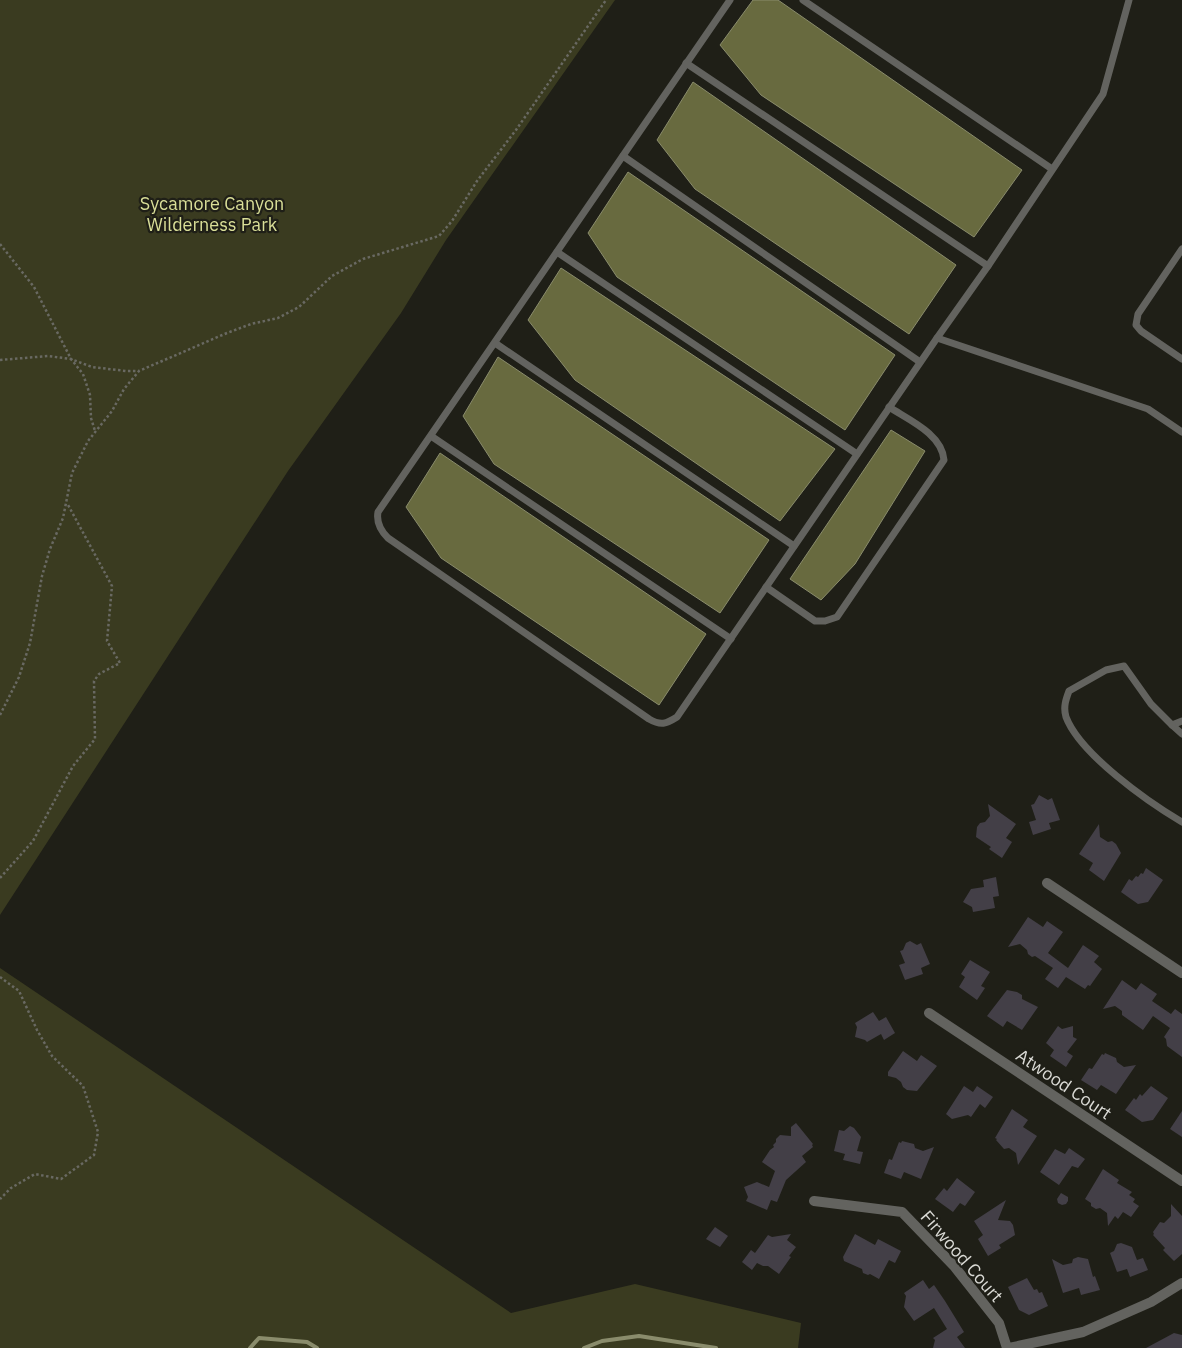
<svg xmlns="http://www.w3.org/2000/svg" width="1182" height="1348" viewBox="0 0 1182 1348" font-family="'IBM Plex Sans',sans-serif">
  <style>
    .green { fill: #3a3b20 }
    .water { fill: #686a3f; stroke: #8a8c6c }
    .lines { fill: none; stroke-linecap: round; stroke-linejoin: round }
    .stream { stroke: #8a8c6c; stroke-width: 4 }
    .building { fill: #433f47 }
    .path { stroke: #696962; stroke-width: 2.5; stroke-dasharray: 2.5 2.5; stroke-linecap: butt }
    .lane { stroke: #63635f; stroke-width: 7 }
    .street { stroke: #63635f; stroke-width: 10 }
    .labels { text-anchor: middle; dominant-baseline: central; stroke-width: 4.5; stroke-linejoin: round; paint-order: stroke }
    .park-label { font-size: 18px; fill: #dadf98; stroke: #1f1f17 }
    .street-label { font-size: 18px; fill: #dadad5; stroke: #1f1f17 }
  </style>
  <rect width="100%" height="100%" fill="#1f1f17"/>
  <g class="green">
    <polygon points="0,0 615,0 446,240 401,313 288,471 0,915"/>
    <polygon points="0,968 511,1313 635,1284 801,1323 798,1348 0,1348"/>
  </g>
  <g class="water">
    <polygon points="753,0 778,0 1022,170 974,237 761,95 720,45"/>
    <polygon points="693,82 956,265 909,334 695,189 657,140"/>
    <polygon points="628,172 895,355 845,430 617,277 588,233"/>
    <polygon points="561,268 835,449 780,521 575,380 528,320"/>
    <polygon points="498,357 769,540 720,613 494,464 463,416"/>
    <polygon points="891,430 925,451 855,564 821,600 790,579"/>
    <polygon points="440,453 706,634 659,705 441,558 406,507"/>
  </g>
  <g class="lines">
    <g class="stream">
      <polyline points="250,1348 259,1338 307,1342 317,1348"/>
      <polyline points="584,1348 602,1341 639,1336 716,1348"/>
    </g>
  </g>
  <g class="building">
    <polygon points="1039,795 1048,800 1052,798 1060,820 1049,823 1051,829 1033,835 1029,822 1036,820 1031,805 1034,804"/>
    <polygon points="988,804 1016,824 1006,838 1012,842 1002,858 989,849 991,847 976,837 977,827 980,823 985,822 990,816"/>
    <polygon points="1099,824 1100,837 1108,842 1112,841 1116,844 1121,853 1104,881 1089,870 1093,863 1079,854"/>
    <polygon points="1146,868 1163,880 1148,902 1138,904 1121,892 1129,879 1132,881 1136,876 1138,877 1141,873 1143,874"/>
    <polygon points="996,877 999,896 993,897 995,908 973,912 972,907 963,902 971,889 984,887 983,880"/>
    <polygon points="1028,917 1043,927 1047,921 1063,932 1048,953 1068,968 1083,945 1099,956 1094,962 1102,969 1090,986 1088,985 1085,989 1066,977 1058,988 1045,979 1053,968 1035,956 1032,957 1028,954 1027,950 1020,944 1008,947"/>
    <polygon points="910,941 917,945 921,943 930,964 921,968 923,974 905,980 899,965 905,963 900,951 903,950 906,943"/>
    <polygon points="970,960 990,972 981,986 985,988 977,1000 959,987 965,977 961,974"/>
    <polygon points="1122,980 1136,990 1141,983 1157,994 1152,1001 1171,1014 1175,1009 1182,1014 1182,1057 1167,1046 1166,1039 1164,1037 1170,1028 1153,1016 1143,1030 1122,1015 1122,1011 1115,1006 1103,1009"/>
    <polygon points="1007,990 1017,992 1022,995 1022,999 1038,1007 1022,1030 1007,1021 1003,1027 987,1016"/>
    <polygon points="873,1012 879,1021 886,1017 895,1033 884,1040 881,1034 867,1042 865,1040 855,1037 857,1027 855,1023"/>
    <polygon points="1058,1026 1062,1029 1073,1026 1073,1037 1077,1039 1067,1052 1073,1056 1066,1067 1050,1056 1054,1050 1046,1043"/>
    <polygon points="903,1051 917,1061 921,1055 937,1066 917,1091 907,1090 903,1087 901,1082 896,1078 888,1076 888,1072"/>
    <polygon points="1105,1053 1116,1058 1117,1062 1124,1067 1136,1065 1116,1094 1101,1085 1097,1090 1081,1080 1089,1068 1092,1069 1102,1054 1104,1055"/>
    <polygon points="964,1086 973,1092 977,1086 993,1097 985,1108 980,1104 971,1117 968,1115 952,1119 946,1114"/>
    <polygon points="1151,1086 1168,1098 1153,1120 1142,1122 1125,1110 1134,1098 1136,1100 1140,1094 1142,1096"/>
    <polygon points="1012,1109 1028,1120 1023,1127 1037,1136 1018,1165 1016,1153 1009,1148 1004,1149 996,1140 997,1139 995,1138"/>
    <polygon points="1182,1111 1182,1137 1170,1129"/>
    <polygon points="796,1123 813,1144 812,1145 813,1147 802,1156 806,1162 786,1180 777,1202 771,1200 767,1210 746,1201 748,1197 744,1187 757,1182 769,1187 775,1171 762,1162 770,1150 774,1147 773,1145 776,1142 776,1139 780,1135 791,1136 791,1127"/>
    <polygon points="850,1126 854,1128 861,1137 857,1151 863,1152 860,1164 843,1160 845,1154 834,1151 839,1130 844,1131"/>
    <polygon points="902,1141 914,1144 915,1148 923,1151 934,1147 921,1179 904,1172 901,1179 884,1173 889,1159 892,1160 899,1142 901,1143"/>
    <polygon points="1069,1148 1085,1159 1078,1168 1072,1166 1059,1185 1040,1172 1055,1149 1065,1154"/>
    <polygon points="1103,1169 1119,1180 1117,1183 1132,1192 1129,1195 1135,1199 1133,1202 1139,1206 1131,1217 1123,1212 1118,1219 1115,1216 1108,1226 1107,1213 1100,1208 1096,1209 1091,1206 1091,1203 1085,1199"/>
    <polygon points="957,1178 975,1192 965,1206 960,1203 953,1212 935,1199 944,1188 947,1191"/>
    <polygon points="1061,1193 1068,1197 1068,1201 1066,1204 1062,1205 1058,1203 1057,1199"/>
    <polygon points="1006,1200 998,1220 1010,1221 1013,1225 1015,1235 999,1245 1001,1248 988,1256 978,1239 983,1235 974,1221"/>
    <polygon points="1171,1204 1182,1216 1182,1254 1174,1261 1163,1250 1165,1248 1153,1235 1154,1234 1153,1232 1160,1222 1164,1223 1171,1216"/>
    <polygon points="715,1227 728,1236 720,1247 706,1239"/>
    <polygon points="791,1234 787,1240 796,1247 789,1256 791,1257 779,1274 768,1266 763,1266 757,1263 752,1270 742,1262 751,1250 755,1253 768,1235 772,1237"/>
    <polygon points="855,1234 875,1245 878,1239 901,1251 895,1263 889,1260 879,1279 870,1274 868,1275 863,1273 862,1269 844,1261 843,1257"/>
    <polygon points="1121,1243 1132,1247 1137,1260 1143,1258 1148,1270 1130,1277 1127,1269 1117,1272 1110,1253 1114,1251 1117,1244"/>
    <polygon points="1078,1257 1088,1259 1093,1277 1095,1276 1100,1290 1081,1295 1079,1288 1063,1293 1052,1259 1063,1265 1072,1263 1073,1259"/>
    <polygon points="1027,1278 1034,1290 1037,1289 1039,1293 1042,1292 1048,1306 1029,1315 1019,1310 1008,1287"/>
    <polygon points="923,1280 929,1289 934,1285 945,1301 964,1332 957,1337 965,1348 933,1348 935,1340 933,1338 947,1329 934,1308 914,1321 904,1307 906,1296 904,1293"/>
    <polygon points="1174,1333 1182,1335 1182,1348 1146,1348"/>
  </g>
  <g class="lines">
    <g class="path">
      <polyline points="0,244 34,287 71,359 83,374 90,395 91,418 95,431"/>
      <polyline points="0,360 48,356 71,359 92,367 126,371 139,371"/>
      <polyline points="0,715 19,677 30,643 42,576 50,549 63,518 72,473 88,441 112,411 124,389 139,371 227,333 251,324 278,318 299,307 332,276 363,259 439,236 452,221 477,181 516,130 606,0"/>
      <polyline points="0,878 33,841 73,766 95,739 94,681 99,674 120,663 107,641 112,586 67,503"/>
      <polyline points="0,977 19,991 37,1030 52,1056 83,1086 98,1132 94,1155 61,1179 35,1174 11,1188 0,1199"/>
    </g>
    <g class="lane">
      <path d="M730,0l-352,512c-2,11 3,19 10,26l261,181c12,7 17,5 28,-2l260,-379"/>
      <polyline points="803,0 1052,169"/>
      <polyline points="1129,0 1103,94 988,266 937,338 1148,409 1182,432"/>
      <polyline points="686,63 988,266"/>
      <polyline points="623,156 920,362"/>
      <polyline points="1182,249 1138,314 1136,325 1141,331 1182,359"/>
      <polyline points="557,252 857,454"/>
      <polyline points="495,343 794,546"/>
      <polyline points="431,436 731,639"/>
      <path d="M766,587l49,34h10l12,-4 107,-157c-2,-26 -35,-40 -55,-53"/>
      <polyline points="1182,721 1172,725 1182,734"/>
      <path d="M1172,725l-21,-21 -27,-38 -18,4 -37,21c-3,8 -6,16 -3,26 14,37 82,85 116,105"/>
    </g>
    <g class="street">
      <polyline points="1047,883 1182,973"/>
      <polyline points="929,1013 1182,1181"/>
      <polyline points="814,1201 902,1212 954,1266 999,1323 1007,1348"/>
      <polyline points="1009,1348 1083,1332 1151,1302 1182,1283"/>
    </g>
  </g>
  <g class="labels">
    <g class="park-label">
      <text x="212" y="203">Sycamore Canyon<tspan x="212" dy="21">Wilderness Park</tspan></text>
    </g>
    <g class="street-label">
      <text transform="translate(1064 1084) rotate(34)">Atwood Court</text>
      <text transform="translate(962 1256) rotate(49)">Firwood Court</text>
    </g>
  </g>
</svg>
